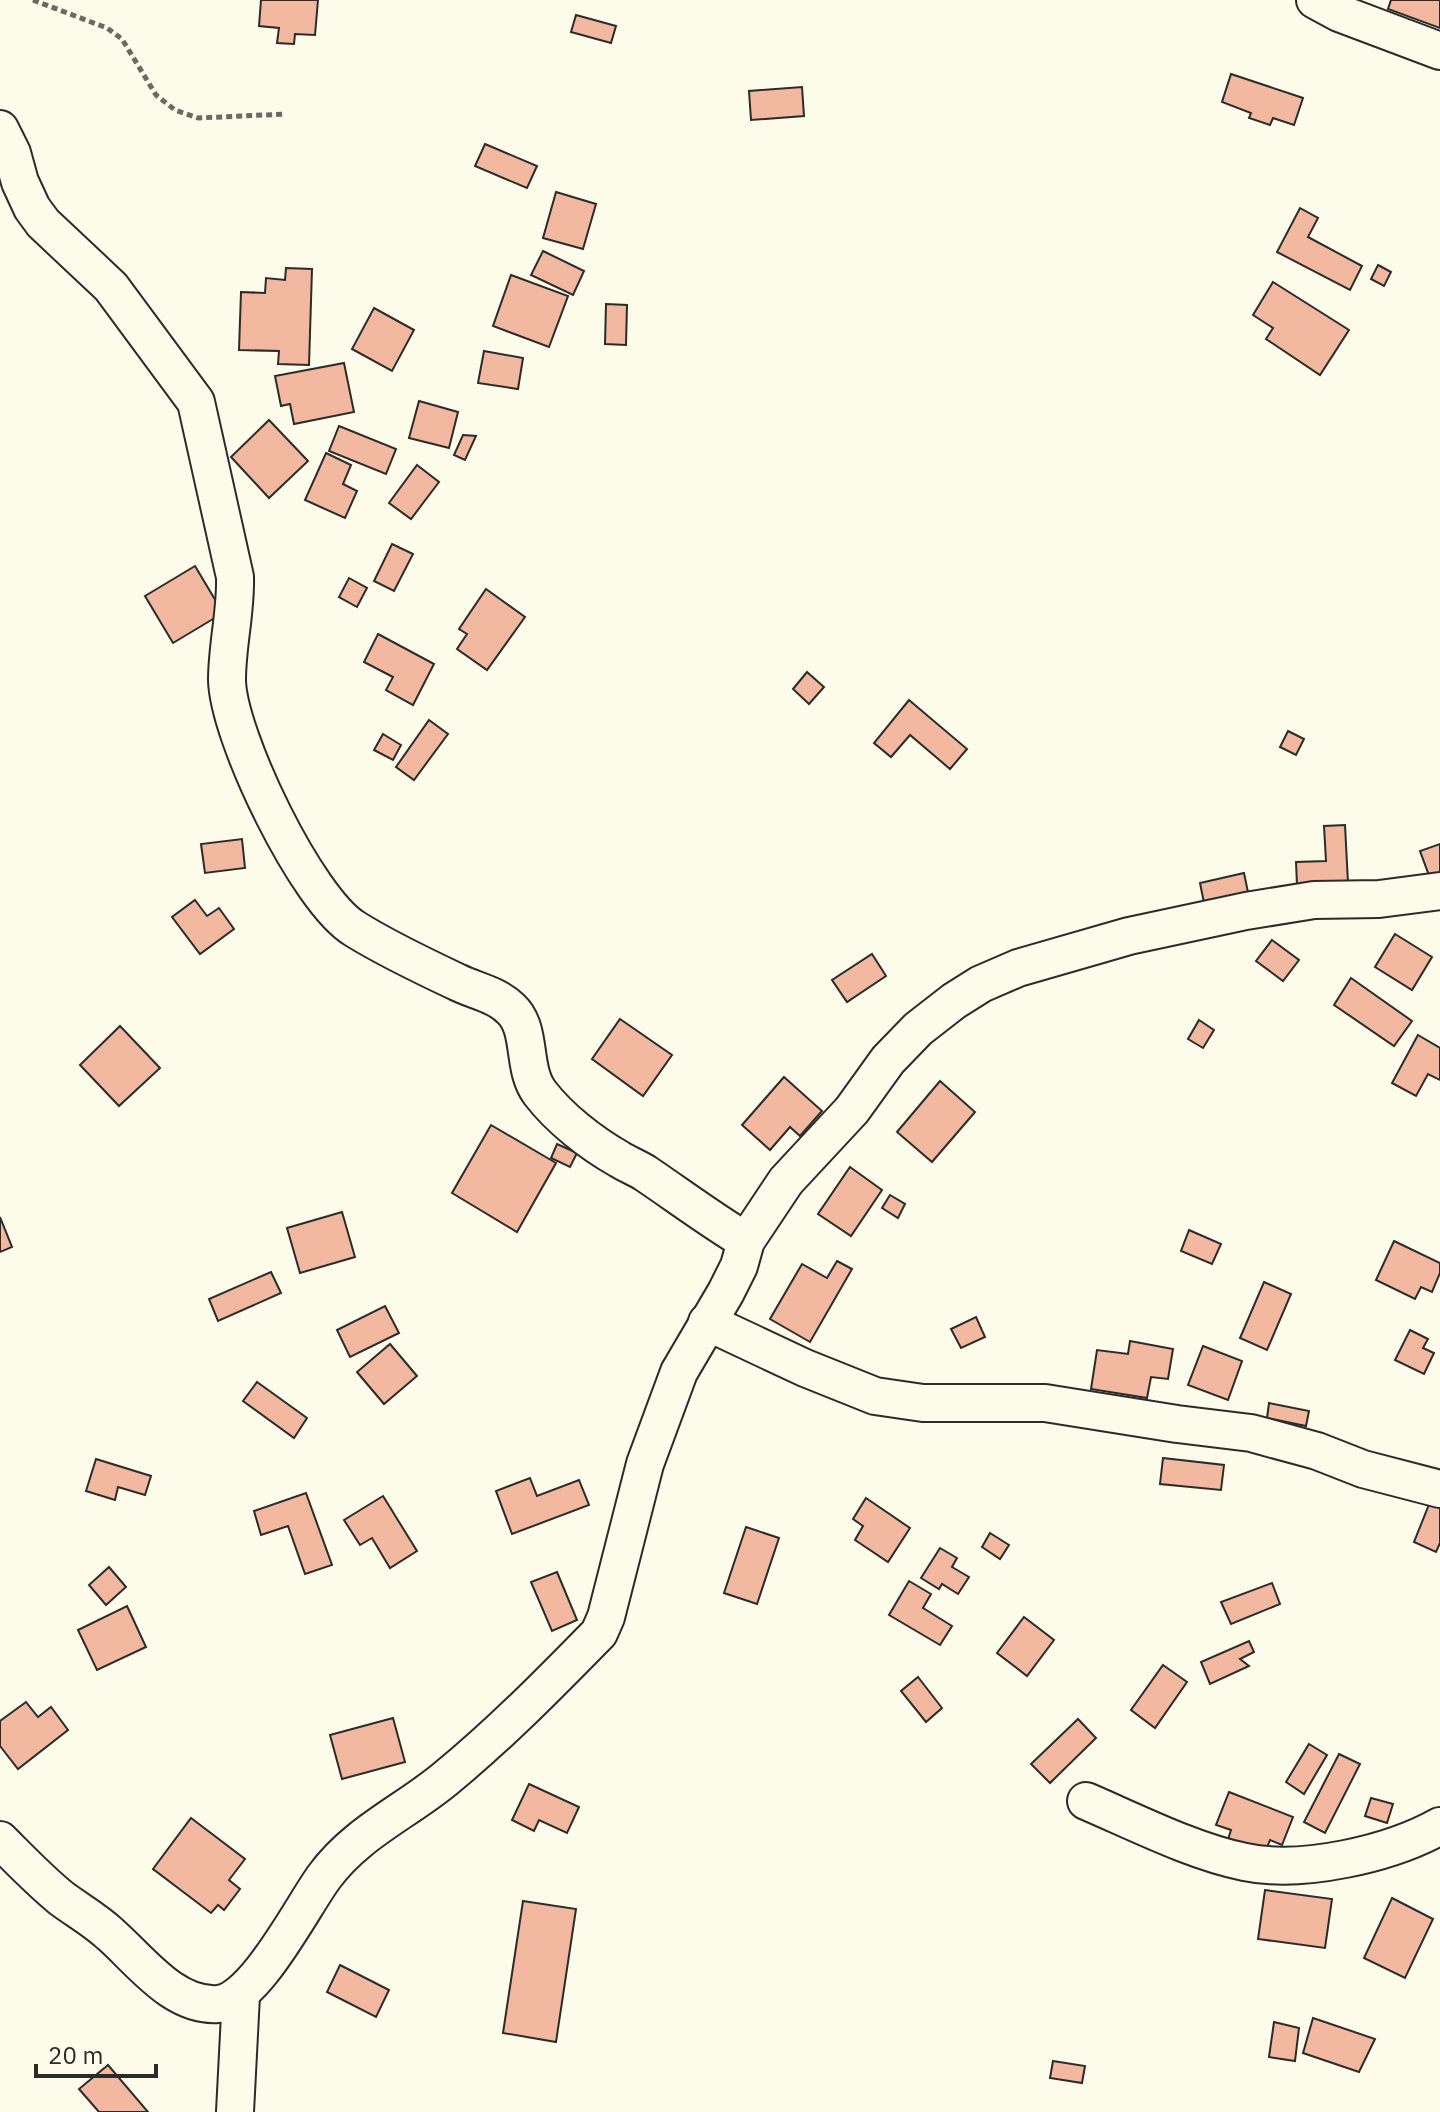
<svg xmlns="http://www.w3.org/2000/svg" width="1440" height="2112" viewBox="0 0 1440 2112" font-family="'IBM Plex Sans',sans-serif">
  <style>
    .building { fill: #f2b8a0; stroke: #2b2b2b; stroke-width: 2 }
    .lines { fill: none; stroke-linecap: round; stroke-linejoin: round }
    .minor-casing { stroke: #2b2b2b; stroke-width: 40 }
    .path { stroke: #6a6964; stroke-width: 5; stroke-dasharray: 6 4; stroke-linecap: butt }
    .minor { stroke: #fdfbea; stroke-width: 36 }
  </style>
  <rect width="100%" height="100%" fill="#fdfbea"/>
  <g class="building">
    <polygon points="261,0 318,0 315,35 295,34 294,44 277,43 279,28 259,26"/>
    <polygon points="1391,0 1440,0 1440,28 1388,9"/>
    <polygon points="576,15 616,26 611,43 571,32"/>
    <polygon points="1231,74 1303,98 1294,125 1273,118 1270,125 1249,118 1251,113 1222,102"/>
    <polygon points="802,87 804,116 751,120 749,91"/>
    <polygon points="485,144 537,166 527,188 475,166"/>
    <polygon points="556,192 596,204 583,249 543,238"/>
    <polygon points="1300,208 1318,218 1308,237 1362,266 1350,290 1277,252"/>
    <polygon points="543,251 584,271 573,295 531,275"/>
    <polygon points="1378,265 1391,272 1384,286 1371,279"/>
    <polygon points="286,268 312,269 309,365 278,364 279,351 239,350 241,292 265,293 266,278 285,280"/>
    <polygon points="511,275 568,296 549,347 493,326"/>
    <polygon points="1273,282 1349,330 1320,375 1266,339 1273,328 1253,315"/>
    <polygon points="606,304 627,305 626,345 605,344"/>
    <polygon points="374,308 414,330 392,371 352,349"/>
    <polygon points="484,351 523,358 518,389 478,383"/>
    <polygon points="344,363 354,412 294,424 290,404 281,406 275,376"/>
    <polygon points="419,401 458,412 449,448 409,438"/>
    <polygon points="269,420 308,461 269,498 231,457"/>
    <polygon points="339,426 396,449 386,474 329,451"/>
    <polygon points="463,435 476,436 465,460 454,455"/>
    <polygon points="326,453 351,465 343,484 357,491 345,518 305,500"/>
    <polygon points="417,465 439,482 411,519 389,503"/>
    <polygon points="392,544 413,554 394,591 374,581"/>
    <polygon points="195,566 223,613 173,643 145,596"/>
    <polygon points="349,578 367,588 357,607 339,597"/>
    <polygon points="486,589 525,617 487,670 457,649 467,634 459,629"/>
    <polygon points="378,634 434,664 413,705 386,690 393,677 364,662"/>
    <polygon points="807,672 824,687 809,704 793,689"/>
    <polygon points="909,700 967,749 950,769 910,735 891,757 874,743"/>
    <polygon points="429,720 448,734 414,780 396,767"/>
    <polygon points="1288,731 1304,739 1296,755 1280,747"/>
    <polygon points="383,734 401,745 393,760 374,750"/>
    <polygon points="1345,825 1348,883 1297,885 1296,862 1326,861 1324,826"/>
    <polygon points="242,839 245,868 205,873 201,844"/>
    <polygon points="1440,844 1440,887 1434,889 1420,851"/>
    <polygon points="1244,873 1250,902 1206,913 1200,883"/>
    <polygon points="195,900 207,916 219,908 234,929 200,954 172,917"/>
    <polygon points="1395,934 1432,957 1412,990 1375,967"/>
    <polygon points="1272,940 1299,960 1283,981 1256,961"/>
    <polygon points="872,954 886,976 847,1002 832,980"/>
    <polygon points="1351,978 1412,1021 1394,1046 1334,1005"/>
    <polygon points="620,1019 672,1055 643,1096 592,1059"/>
    <polygon points="1199,1020 1214,1030 1203,1048 1188,1039"/>
    <polygon points="120,1026 160,1068 119,1106 80,1065"/>
    <polygon points="1418,1035 1440,1048 1440,1080 1428,1074 1416,1096 1392,1083"/>
    <polygon points="784,1077 822,1111 800,1136 790,1127 770,1150 742,1125"/>
    <polygon points="940,1081 975,1112 932,1162 897,1132"/>
    <polygon points="491,1125 556,1163 517,1232 452,1193"/>
    <polygon points="557,1144 577,1153 570,1167 551,1158"/>
    <polygon points="850,1167 882,1190 851,1236 818,1214"/>
    <polygon points="890,1195 905,1204 898,1218 882,1208"/>
    <polygon points="342,1212 355,1257 300,1273 287,1228"/>
    <polygon points="0,1217 12,1247 0,1252"/>
    <polygon points="1189,1230 1221,1244 1212,1264 1181,1251"/>
    <polygon points="1394,1241 1440,1263 1440,1273 1432,1292 1421,1287 1415,1299 1376,1280"/>
    <polygon points="837,1261 852,1269 810,1342 770,1319 802,1264 827,1278"/>
    <polygon points="271,1272 281,1293 218,1321 209,1299"/>
    <polygon points="1264,1282 1291,1294 1267,1350 1240,1338"/>
    <polygon points="385,1306 399,1333 350,1357 337,1330"/>
    <polygon points="976,1317 985,1337 961,1348 951,1329"/>
    <polygon points="1410,1330 1428,1339 1423,1348 1434,1353 1424,1374 1395,1360"/>
    <polygon points="1130,1341 1173,1349 1168,1379 1151,1377 1147,1398 1091,1389 1097,1350 1128,1354"/>
    <polygon points="390,1344 417,1376 384,1404 357,1372"/>
    <polygon points="1203,1346 1242,1361 1228,1400 1188,1385"/>
    <polygon points="257,1382 307,1418 294,1438 243,1401"/>
    <polygon points="1269,1403 1309,1411 1306,1426 1267,1418"/>
    <polygon points="1163,1458 1224,1465 1221,1490 1160,1484"/>
    <polygon points="96,1459 151,1476 145,1495 118,1487 115,1500 86,1491"/>
    <polygon points="530,1478 537,1496 579,1480 589,1505 512,1534 496,1491"/>
    <polygon points="306,1493 332,1565 305,1574 288,1526 261,1535 254,1511"/>
    <polygon points="383,1496 417,1551 390,1568 372,1538 360,1545 344,1520"/>
    <polygon points="866,1498 910,1528 888,1562 855,1540 863,1526 853,1519"/>
    <polygon points="1430,1502 1440,1506 1440,1543 1436,1552 1414,1542"/>
    <polygon points="746,1527 779,1538 757,1604 724,1593"/>
    <polygon points="990,1533 1009,1545 1000,1559 982,1547"/>
    <polygon points="940,1548 957,1558 952,1567 969,1577 958,1594 942,1584 939,1589 921,1578"/>
    <polygon points="109,1567 126,1587 106,1605 89,1585"/>
    <polygon points="557,1572 577,1620 552,1631 531,1582"/>
    <polygon points="909,1581 931,1594 923,1608 952,1626 940,1645 889,1615"/>
    <polygon points="1272,1583 1280,1604 1231,1624 1221,1602"/>
    <polygon points="127,1606 146,1647 97,1670 78,1630"/>
    <polygon points="1024,1617 1054,1640 1027,1676 997,1653"/>
    <polygon points="1249,1641 1254,1652 1240,1659 1249,1666 1210,1684 1201,1662"/>
    <polygon points="1163,1665 1187,1682 1155,1728 1131,1710"/>
    <polygon points="918,1677 942,1708 926,1722 901,1691"/>
    <polygon points="26,1702 38,1717 51,1707 68,1730 18,1769 0,1746 0,1721"/>
    <polygon points="393,1718 405,1762 342,1779 330,1735"/>
    <polygon points="1078,1719 1096,1738 1050,1783 1031,1764"/>
    <polygon points="1309,1744 1327,1755 1304,1794 1286,1782"/>
    <polygon points="1339,1754 1360,1764 1325,1833 1304,1822"/>
    <polygon points="529,1784 579,1807 567,1833 539,1820 534,1831 512,1820"/>
    <polygon points="1229,1792 1293,1817 1282,1845 1270,1840 1262,1860 1226,1846 1231,1830 1216,1825"/>
    <polygon points="1371,1798 1393,1804 1387,1823 1365,1816"/>
    <polygon points="191,1818 245,1859 229,1880 240,1889 224,1910 218,1905 211,1913 153,1869"/>
    <polygon points="1265,1890 1332,1899 1325,1948 1258,1939"/>
    <polygon points="1392,1898 1433,1919 1405,1978 1364,1958"/>
    <polygon points="523,1901 576,1909 556,2042 503,2033"/>
    <polygon points="340,1965 389,1990 376,2017 327,1992"/>
    <polygon points="1313,2018 1375,2039 1359,2072 1303,2053"/>
    <polygon points="1274,2022 1299,2028 1295,2061 1269,2057"/>
    <polygon points="1053,2061 1085,2066 1082,2083 1050,2078"/>
    <polygon points="108,2065 148,2112 99,2112 79,2089"/>
  </g>
  <g class="lines">
    <defs>
      <g id="minor">
        <polyline points="1315,0 1339,13 1440,51"/>
        <path d="M0,129l12,24 8,29 12,26 11,15 68,64 85,115 39,175c1,35 -8,68 -8,103 1,56 80,220 128,249 32,20 68,37 102,53 18,9 39,12 54,27 22,21 10,59 29,84 20,26 51,50 79,66 8,5 18,9 26,14 34,23 66,47 101,68"/>
        <polyline points="707,1322 805,1368 875,1396 923,1403 1045,1403 1177,1424 1251,1433 1317,1451 1363,1469 1440,1489"/>
        <path d="M1086,1801c49,21 108,51 159,61 57,12 145,-8 195,-36"/>
        <path d="M0,1840c20,20 39,40 61,58 16,12 34,22 49,36 30,26 63,73 108,70 37,-3 84,-97 106,-127 32,-44 81,-65 121,-98 55,-45 105,-96 154,-146l7,-16 39,-153 34,-92 47,-80 13,-26 7,-25 40,-60 66,-71 36,-50 30,-31 36,-28 27,-17 37,-16 111,-32 117,-25 68,-11 65,-1 61,-8"/>
        <polyline points="235,2112 241,1995"/>
      </g>
    </defs>
    <use href="#minor" class="minor-casing"/>
    <polyline class="path" points="33,0 107,28 122,39 156,95 175,110 198,118 286,114"/>
    <use href="#minor" class="minor"/>
  </g>
  <path d="M36 2064v12h120v-12" fill="none" stroke="#2b2b2b" stroke-width="4"/>
  <text x="48" y="2064" font-size="24" fill="#2b2b2b" stroke="#fdfbea" stroke-width="6" paint-order="stroke">20 m</text>
</svg>
